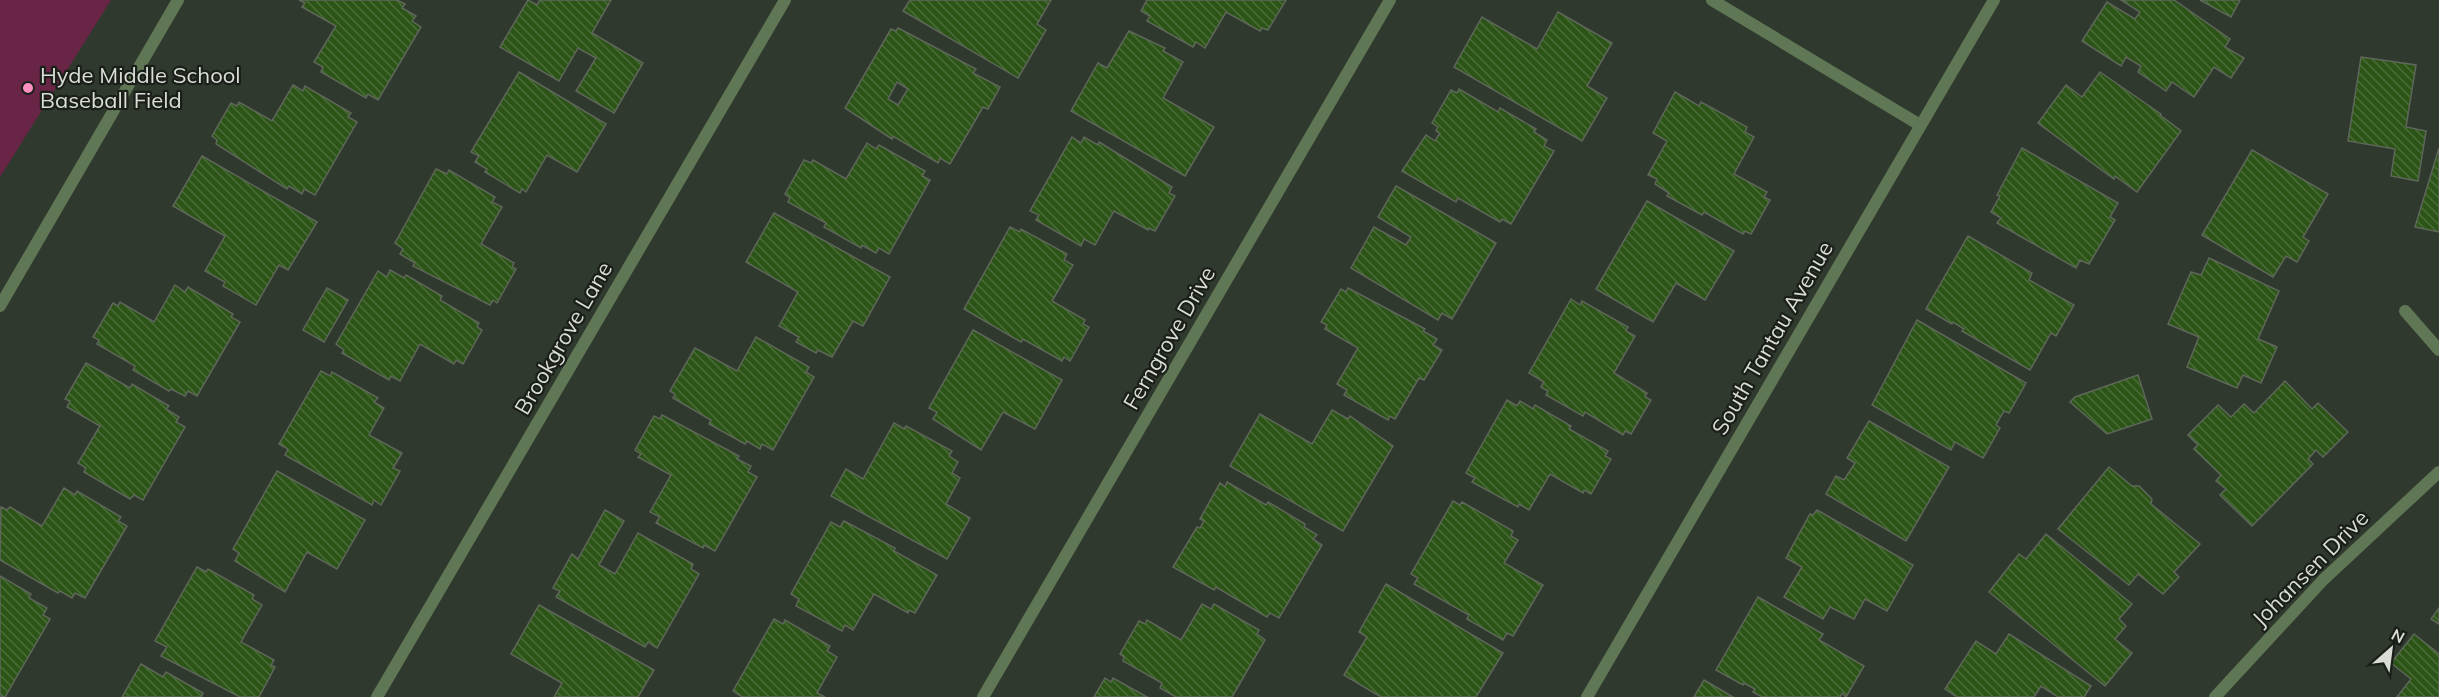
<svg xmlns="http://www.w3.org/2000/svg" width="2439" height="697" viewBox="0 0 2439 697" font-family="Mulish,sans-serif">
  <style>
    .garden { fill: #692546 }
    .building { fill: url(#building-back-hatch); stroke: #5e675a; stroke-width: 1.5; fill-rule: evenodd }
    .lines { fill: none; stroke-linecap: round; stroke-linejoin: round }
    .minor { stroke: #607756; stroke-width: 12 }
    .tertiary { stroke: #607756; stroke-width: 12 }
    .poi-dot { fill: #fd8ebf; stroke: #1b1f19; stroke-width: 2 }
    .labels { text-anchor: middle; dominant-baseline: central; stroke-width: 4.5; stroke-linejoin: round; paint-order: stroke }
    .poi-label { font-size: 22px; fill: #d8ddd6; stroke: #1b1f19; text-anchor: start }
    .street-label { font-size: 22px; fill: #d8ddd6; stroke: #1b1f19 }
  </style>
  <defs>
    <pattern id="building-back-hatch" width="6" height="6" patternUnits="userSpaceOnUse" patternTransform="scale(1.5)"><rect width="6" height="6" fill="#2c5417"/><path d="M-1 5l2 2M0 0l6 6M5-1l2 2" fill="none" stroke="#4a6c38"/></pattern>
  </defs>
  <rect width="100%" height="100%" fill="#30392d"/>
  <polygon class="garden" points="0,0 111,0 0,177"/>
  <g class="building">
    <polygon points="299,0 397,0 405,4 402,8 416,16 412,21 421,27 378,100 368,94 366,98 321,72 323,67 314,62 336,26 302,7 305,3"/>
    <polygon points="528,0 537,5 540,0 611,0 592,33 643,63 614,113 576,91 596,58 578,48 559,81 500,47"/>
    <polygon points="910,0 1051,0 1037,24 1046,30 1018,78 903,11"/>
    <polygon points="1147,0 1286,0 1268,30 1262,28 1260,31 1226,12 1205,48 1196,42 1193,47 1147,21 1150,16 1141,11"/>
    <polygon points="2121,0 2174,0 2230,39 2225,47 2244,58 2231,78 2214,67 2194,97 2172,82 2166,91 2138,72 2141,66 2126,57 2121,66 2082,41 2107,2 2135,19 2140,12"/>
    <polygon points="2200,0 2240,0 2231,17"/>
    <polygon points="1558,12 1612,43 1587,86 1607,98 1582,141 1454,67 1482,17 1537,49"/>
    <path d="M898,28l78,41 -3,4 27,14 -12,22 -5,-2 -33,57 -10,-6 -2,5 -45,-27 -1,3 -47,-31 46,-79 5,2zM897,82l11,7 -10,16 -10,-6z"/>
    <polygon points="1129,31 1165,48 1163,51 1183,62 1163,98 1214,127 1185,176 1071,111 1098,63 1107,68"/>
    <polygon points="2361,57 2416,65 2406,127 2426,131 2418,181 2391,176 2395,149 2348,141"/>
    <polygon points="519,72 606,124 577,172 547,155 526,192 522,189 520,193 485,172 487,169 475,162 479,156 471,152"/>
    <polygon points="2100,72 2161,114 2160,115 2181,131 2137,192 2115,176 2114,179 2038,123 2066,85 2082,97"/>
    <polygon points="293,85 303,91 305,86 351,113 348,117 357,122 315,195 304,189 302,194 289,186 287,189 216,144 217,140 212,136 231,103 237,106 239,102 272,121"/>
    <polygon points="1459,89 1498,112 1500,108 1536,129 1534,132 1547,140 1544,146 1554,151 1511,224 1502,219 1500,222 1458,198 1456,202 1402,171 1426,135 1435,141 1440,133 1436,131 1438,127 1432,123 1451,90 1457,93"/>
    <polygon points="1675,92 1699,106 1701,102 1747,127 1745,132 1754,137 1734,174 1767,192 1764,197 1770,200 1751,234 1745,231 1743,234 1704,212 1702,215 1667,196 1669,193 1655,184 1657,179 1648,175 1667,141 1653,133"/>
    <polygon points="1072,137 1081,143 1084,137 1098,145 1099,142 1172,187 1169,193 1175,196 1155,231 1149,228 1148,230 1114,211 1095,245 1084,239 1081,246 1036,220 1039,215 1030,211"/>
    <polygon points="867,143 876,149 879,145 925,171 922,176 930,180 889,254 879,248 876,253 862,245 861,248 824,227 826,223 788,202 790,198 785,194 804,160 811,163 813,160 846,179"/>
    <polygon points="2022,148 2118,203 2110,217 2115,220 2089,264 2080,260 2076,268 1997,223 2001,218 1991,212 2000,196 1997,195"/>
    <polygon points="2439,148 2439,232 2415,227"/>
    <polygon points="2252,150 2328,194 2303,237 2309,241 2297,262 2286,256 2273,277 2202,235"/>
    <polygon points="202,156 317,222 288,270 279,265 256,305 223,286 225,282 205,271 225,236 173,206"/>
    <polygon points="436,169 447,174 449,170 495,197 492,202 502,207 481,244 514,263 512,267 516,269 497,303 493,300 490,305 413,266 415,263 400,254 403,249 395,243"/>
    <polygon points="1396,186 1496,243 1452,319 1442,313 1438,320 1351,268 1374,227 1406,245 1411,237 1378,217"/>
    <polygon points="1647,201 1734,251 1705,300 1676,283 1653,322 1596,289"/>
    <polygon points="774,213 890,277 863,326 853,321 832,357 818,350 816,353 796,342 799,337 779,326 798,292 746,262"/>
    <polygon points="1010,227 1020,232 1021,229 1067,254 1064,260 1073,265 1052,301 1085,320 1083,324 1089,327 1070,361 1064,357 1062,361 1023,339 1021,342 964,309"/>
    <polygon points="1968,236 2032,273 2029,280 2074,305 2056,336 2051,333 2030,370 1962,331 1964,329 1953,322 1952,324 1926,309"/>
    <polygon points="2209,258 2279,291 2258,339 2277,347 2261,383 2243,375 2237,388 2187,367 2199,337 2168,324 2191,272 2201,275"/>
    <polygon points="390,270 404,278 406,275 442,296 440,300 479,323 477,327 482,330 463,364 456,360 454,364 420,344 400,381 391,376 389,380 342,353 344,350 336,344 378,271 387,277"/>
    <polygon points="175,285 185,292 188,287 233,314 231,317 240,322 197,396 188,391 185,396 171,389 169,391 133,370 135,366 97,344 99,340 93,337 113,303 118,306 120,302 154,322"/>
    <polygon points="327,288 348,300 324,342 303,330"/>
    <polygon points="1348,288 1425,329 1423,331 1437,339 1433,345 1442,350 1424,380 1419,378 1395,419 1390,416 1388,420 1344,395 1347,390 1337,384 1358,348 1325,329 1327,325 1321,322 1341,289 1346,292"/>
    <polygon points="1571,299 1580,305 1582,301 1628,327 1626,331 1635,336 1614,373 1647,393 1645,397 1651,400 1631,434 1625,431 1623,435 1585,412 1583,416 1546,395 1548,391 1541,387 1544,382 1529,373"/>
    <polygon points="1917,320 2026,383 2009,413 2004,411 1996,425 2000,428 1983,458 1955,442 1951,450 1872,405"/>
    <polygon points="973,330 1062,380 1035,429 1003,412 981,450 933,419 937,412 929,408"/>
    <polygon points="756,337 809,367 806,372 814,377 773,450 762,444 760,449 747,441 745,444 709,424 711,420 673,398 675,394 670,391 695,348 737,371"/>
    <polygon points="86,363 130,388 132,384 169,406 166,409 179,417 176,422 185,427 143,500 134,495 130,499 84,472 86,468 78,463 100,426 67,407 70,401 65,399"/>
    <polygon points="321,371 330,376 332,372 378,398 374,402 384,408 369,435 402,453 393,468 400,471 381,505 374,500 372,505 285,455 288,449 279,444"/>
    <polygon points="2138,375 2152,419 2107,434 2070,402 2075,397"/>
    <polygon points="2285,381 2312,409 2318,403 2348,432 2323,457 2316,450 2308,459 2313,464 2252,526 2220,495 2226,489 2216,481 2221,475 2194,449 2198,445 2188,435 2218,405 2231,417 2244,404 2254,413"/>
    <polygon points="1507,400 1517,406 1520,401 1533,409 1535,405 1571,426 1569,429 1608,451 1605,456 1611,459 1591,494 1584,490 1583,493 1550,474 1529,510 1519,504 1518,507 1472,482 1475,478 1466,473"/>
    <polygon points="1332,410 1348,419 1350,416 1393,446 1343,531 1230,466 1260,414 1312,444"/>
    <polygon points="662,415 739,456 737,459 751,466 748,472 757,477 715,551 704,545 703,548 656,523 660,517 650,512 671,475 638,457 641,454 635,450 654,416 660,419"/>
    <polygon points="1869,421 1949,467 1906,541 1826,494 1836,476 1844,480 1855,463 1847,458"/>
    <polygon points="894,423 904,429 906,426 952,451 949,456 958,462 952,473 960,478 946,504 970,518 947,559 831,496 846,469 863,479"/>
    <polygon points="2109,467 2132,486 2139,486 2152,499 2151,504 2200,544 2174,572 2179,577 2163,594 2138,574 2129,585 2058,529"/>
    <polygon points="277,471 365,520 337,569 307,552 285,592 235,561 239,553 233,549"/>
    <polygon points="1227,482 1266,505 1268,502 1305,524 1304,527 1317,535 1313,539 1322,545 1279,618 1270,613 1267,617 1216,587 1214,590 1173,567 1197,527 1200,528 1204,521 1200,519 1220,483 1225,487"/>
    <polygon points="64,488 75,495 77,491 121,517 118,521 127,526 85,598 75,593 72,598 60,591 58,593 0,560 1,507 7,510 10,507 42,526"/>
    <polygon points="1453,501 1460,505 1462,502 1513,531 1511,536 1518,540 1504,563 1543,585 1513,636 1507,633 1503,640 1467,619 1469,615 1414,584 1418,578 1411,574"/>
    <polygon points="605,510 624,521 599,565 615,574 638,533 693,564 691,569 699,574 657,648 648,642 645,647 556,597 560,591 553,588 572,554 578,559"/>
    <polygon points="1817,510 1913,565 1887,611 1865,599 1854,619 1830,607 1823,619 1784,597 1802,567 1786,558 1810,514 1813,515"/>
    <polygon points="844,521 895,548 894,551 937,575 915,613 909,610 908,613 874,594 853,630 845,625 842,631 796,606 799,599 791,594 831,522 840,527"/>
    <polygon points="2046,534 2132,604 2119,619 2126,626 2115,639 2132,653 2105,686 1989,592 2019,554 2026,559"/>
    <polygon points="197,567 206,572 208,569 254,595 252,599 262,605 241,642 274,660 271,665 275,667 259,697 240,697 161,656 167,647 155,641"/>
    <polygon points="0,576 31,594 29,598 47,608 43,615 50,619 5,697 0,696"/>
    <polygon points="1386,584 1503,653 1476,697 1381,697 1344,675 1367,637 1359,632"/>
    <polygon points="1758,597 1823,634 1819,640 1864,666 1846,697 1842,693 1840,697 1762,697 1753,692 1755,689 1744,683 1743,685 1716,670"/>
    <polygon points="1202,604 1211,609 1214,604 1259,630 1257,634 1265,640 1232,697 1176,697 1160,688 1162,683 1123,661 1124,657 1120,654 1139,621 1145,624 1147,620 1181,640"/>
    <polygon points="539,605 654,670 638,697 554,697 562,683 511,654"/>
    <polygon points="2439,608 2439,624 2431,619"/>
    <polygon points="774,619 783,624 785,620 830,646 827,651 837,657 817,693 825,697 742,697 733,691"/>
    <polygon points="2009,634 2091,686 2084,697 2058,697 2041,686 2034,697 1957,697 1945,689 1976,641 1996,654"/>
    <polygon points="2414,634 2439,654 2439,697 2397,697 2411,679 2391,663"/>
    <polygon points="141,664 163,677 166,672 203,693 201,697 122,697"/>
    <polygon points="1105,678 1111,682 1113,678 1147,697 1094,697"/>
    <polygon points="1704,680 1733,697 1694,697"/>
  </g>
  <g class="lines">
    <g class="minor">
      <polyline points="1712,0 1920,125"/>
      <polyline points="0,306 178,0"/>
      <polyline points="2405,311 2439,350"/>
      <polyline points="377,697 785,0"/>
      <polyline points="983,697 1390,0"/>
      <polyline points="2215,697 2323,580 2439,472"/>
    </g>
    <polyline class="tertiary" points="1587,697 1994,0"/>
  </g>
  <circle class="poi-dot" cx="28" cy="88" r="6"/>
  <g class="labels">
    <g class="poi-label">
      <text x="40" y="75">Hyde Middle School<tspan x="40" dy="25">Baseball Field</tspan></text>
    </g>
    <g class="street-label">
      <text transform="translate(563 338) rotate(-60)">Brookgrove Lane</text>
      <text transform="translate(1169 338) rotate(-60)">Ferngrove Drive</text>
      <text transform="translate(1772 338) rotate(-60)">South Tantau Avenue</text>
      <text transform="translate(2310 568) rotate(-45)">Johansen Drive</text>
    </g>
  </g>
  <g transform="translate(2391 649) rotate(28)" stroke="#1b1f19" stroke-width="4.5" paint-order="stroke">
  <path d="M0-4.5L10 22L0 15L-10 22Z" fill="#d8ddd6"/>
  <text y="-9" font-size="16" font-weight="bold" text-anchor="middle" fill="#d8ddd6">N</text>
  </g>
</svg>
